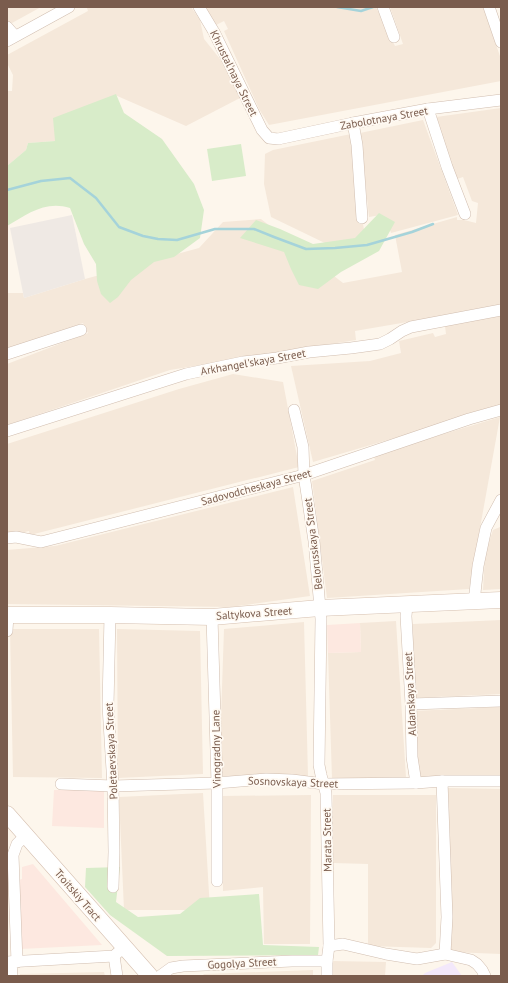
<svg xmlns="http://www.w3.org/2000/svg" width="508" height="983" viewBox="0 0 508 983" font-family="'PT Sans',sans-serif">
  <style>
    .residential { fill: #f5e8da }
    .commercial { fill: #fde8e0 }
    .industrial { fill: #efe9e4 }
    .education { fill: #f3e8fa }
    .green { fill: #d8ecc9 }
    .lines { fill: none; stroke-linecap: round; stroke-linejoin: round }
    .stream { stroke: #a5d3da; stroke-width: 2.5 }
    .street-casing { stroke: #d1beb0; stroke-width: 12 }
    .secondary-casing { stroke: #d6c0b0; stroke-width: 17 }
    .street { stroke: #fff; stroke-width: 11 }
    .secondary { stroke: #fff; stroke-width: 16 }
    .labels { text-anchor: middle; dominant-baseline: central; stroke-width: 3.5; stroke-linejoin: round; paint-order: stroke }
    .street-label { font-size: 11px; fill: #7a5c4d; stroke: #fffaf3 }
  </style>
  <rect width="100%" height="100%" fill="#fdf6ec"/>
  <g class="residential">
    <polygon points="7,7 41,7 12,23 7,21"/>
    <polygon points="89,7 191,7 200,20 204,39 224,64 240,98 186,126 115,95 55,141 28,143 26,150 7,166 7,91 12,91 13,75 7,63 7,55 88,11 87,8"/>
    <polygon points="205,7 376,7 395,46 403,44 390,7 483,7 501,59 501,81 269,125 259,109 224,31 228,29 224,21 216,25"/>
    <polygon points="501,108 501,306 355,331 356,340 170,370 7,425 7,364 88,333 83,323 7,351 7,293 23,293 24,298 85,279 199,248 223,222 261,219 343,283 402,272 395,235 457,217 457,220 464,220 476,223 478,203 472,201 463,177 457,179 436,117"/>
    <polygon points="423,120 458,215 391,233 386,218 381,215 369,217 360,133"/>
    <polygon points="351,134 359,224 363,224 366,241 331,246 271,217 264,184 265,154 273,150"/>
    <polygon points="501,316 501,399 500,407 313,462 291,366 370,361 401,353 399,341 433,333 435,337 446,334 445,326 486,317"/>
    <polygon points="233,374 283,382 299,467 30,535 29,531 7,536 7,444 179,389"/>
    <polygon points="500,417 469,589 327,598 312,481 375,460 374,455"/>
    <polygon points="293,487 310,596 230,607 7,604 7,550 55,546"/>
    <polygon points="501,524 501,589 483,590 485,554 493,530 500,527"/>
    <polygon points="501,620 501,694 413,698 413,624"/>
    <polygon points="396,621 406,777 332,779 328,653 361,652 360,623"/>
    <polygon points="304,622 308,776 219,776 224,629"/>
    <polygon points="10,629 99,629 102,778 13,777"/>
    <polygon points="117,629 200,631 203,774 118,778"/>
    <polygon points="501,707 501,776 416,777 412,711"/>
    <polygon points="448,788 501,789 501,954 451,952"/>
    <polygon points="203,793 210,910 124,910 119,797"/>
    <polygon points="311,795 310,944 264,944 263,887 223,891 222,796"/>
    <polygon points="333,795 436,795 436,943 431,948 368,946 368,864 333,863"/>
    <polygon points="331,961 386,962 385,976 331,976"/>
    <polygon points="313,970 313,976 202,976 204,974"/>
    <polygon points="104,972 105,976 20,976 20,974"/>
  </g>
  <g class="commercial">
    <polygon points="360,623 361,652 328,653 327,625"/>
    <polygon points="54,790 104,790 104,828 52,826"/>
    <polygon points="33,864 102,945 20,949 18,880 22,879 22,867"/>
  </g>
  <polygon class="industrial" points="72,215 85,279 24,298 10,228"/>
  <polygon class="education" points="452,962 462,976 422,976 425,973"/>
  <g class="green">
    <path d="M116,94l8,19 38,26 32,45 10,26 -4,28 -26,19 -20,5 -23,18 -13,17 -8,6 -9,-9 -4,-13 -1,-17 -12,-20 -14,-36c-24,-8 -43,6 -63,18v-60l19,-16 2,-7 27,-2 -2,-23z"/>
    <polygon points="241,144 246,176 212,181 207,149"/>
    <polygon points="379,213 395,222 379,251 341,272 318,289 299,285 291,269 284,252 240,238 256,220 280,229 313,244 355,238"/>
    <polygon points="120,867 116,902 138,917 180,914 200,898 259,894 263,945 319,947 318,955 167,956 110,915 85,887 86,868"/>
  </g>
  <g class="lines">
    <g class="stream">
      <polyline points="337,7 361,11 373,7"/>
      <polyline points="7,190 41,181 70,178 96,198 119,227 143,236 158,239 177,240 215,229 254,229 274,237 306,249 335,248 367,245 412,232 433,224"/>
    </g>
    <defs>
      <g id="street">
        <polyline points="199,7 214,32 262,130 269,138 278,139 353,123 428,109 501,100"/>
        <polyline points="383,7 394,37"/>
        <polyline points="489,7 501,42"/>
        <polyline points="7,27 15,36"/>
        <polyline points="7,41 69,7"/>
        <polyline points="428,109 447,167 465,214"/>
        <polyline points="353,123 357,145 362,218"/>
        <polyline points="7,354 81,330"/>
        <polyline points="294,410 303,447 304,475 314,541 321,619 319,765 321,775 326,793 329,946 327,961 327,976"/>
        <polyline points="7,431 186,374 243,362 277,358 309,352 351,348 380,344 390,339 402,331 411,327 501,310"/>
        <polyline points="7,538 16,537 41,542 304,475 469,419 501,410"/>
        <polyline points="474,602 478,566 486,528 501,500"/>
        <polyline points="407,605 406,616 411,704 412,757 416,783"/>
        <polyline points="110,615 108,706 113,786 114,852 113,887"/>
        <polyline points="212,617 217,783 217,881"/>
        <polyline points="7,631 8,615"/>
        <polyline points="411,704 501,701"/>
        <polyline points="442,781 447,917 445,954"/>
        <polyline points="61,784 113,786 217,783 266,779 292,780 324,784 416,783 442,781 501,781"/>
        <polyline points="329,946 343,944 386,954 417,959 445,954 471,960 477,964 482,970 485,976"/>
        <polyline points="114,956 117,976"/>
        <polyline points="7,962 114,956 124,947"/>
        <polyline points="11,962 12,976"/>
        <polyline points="17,962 13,855 17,844 26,835"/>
        <polyline points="160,976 171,968 183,966 292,961 327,961"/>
      </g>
      <g id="secondary">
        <polyline points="7,615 110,615 212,617 320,608 501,600"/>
        <polyline points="7,814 150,976"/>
      </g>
    </defs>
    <use href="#street" class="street-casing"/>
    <use href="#secondary" class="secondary-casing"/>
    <use href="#street" class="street"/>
    <use href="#secondary" class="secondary"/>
  </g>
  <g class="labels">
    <g class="street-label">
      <text transform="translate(234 73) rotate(64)">Khrustal'naya Street</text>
      <text transform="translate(384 118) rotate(-10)">Zabolotnaya Street</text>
      <text transform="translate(253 362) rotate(-10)">Arkhangel'skaya Street</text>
      <text transform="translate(256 487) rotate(-15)">Sadovodcheskaya Street</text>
      <text transform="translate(313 544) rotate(-97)">Belorusskaya Street</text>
      <text transform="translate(254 613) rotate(-4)">Saltykova Street</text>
      <text transform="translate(410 694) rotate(-93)">Aldanskaya Street</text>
      <text transform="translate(216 749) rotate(-91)">Vinogradny Lane</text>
      <text transform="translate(111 751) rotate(-93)">Poletaevskaya Street</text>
      <text transform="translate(293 782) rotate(2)">Sosnovskaya Street</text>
      <text transform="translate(327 840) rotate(-91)">Marata Street</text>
      <text transform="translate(78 895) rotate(49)">Troitskiy Tract</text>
      <text transform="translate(242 963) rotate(-3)">Gogolya Street</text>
    </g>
  </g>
  <rect width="508" height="983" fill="none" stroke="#7a5c4d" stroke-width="16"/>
</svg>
